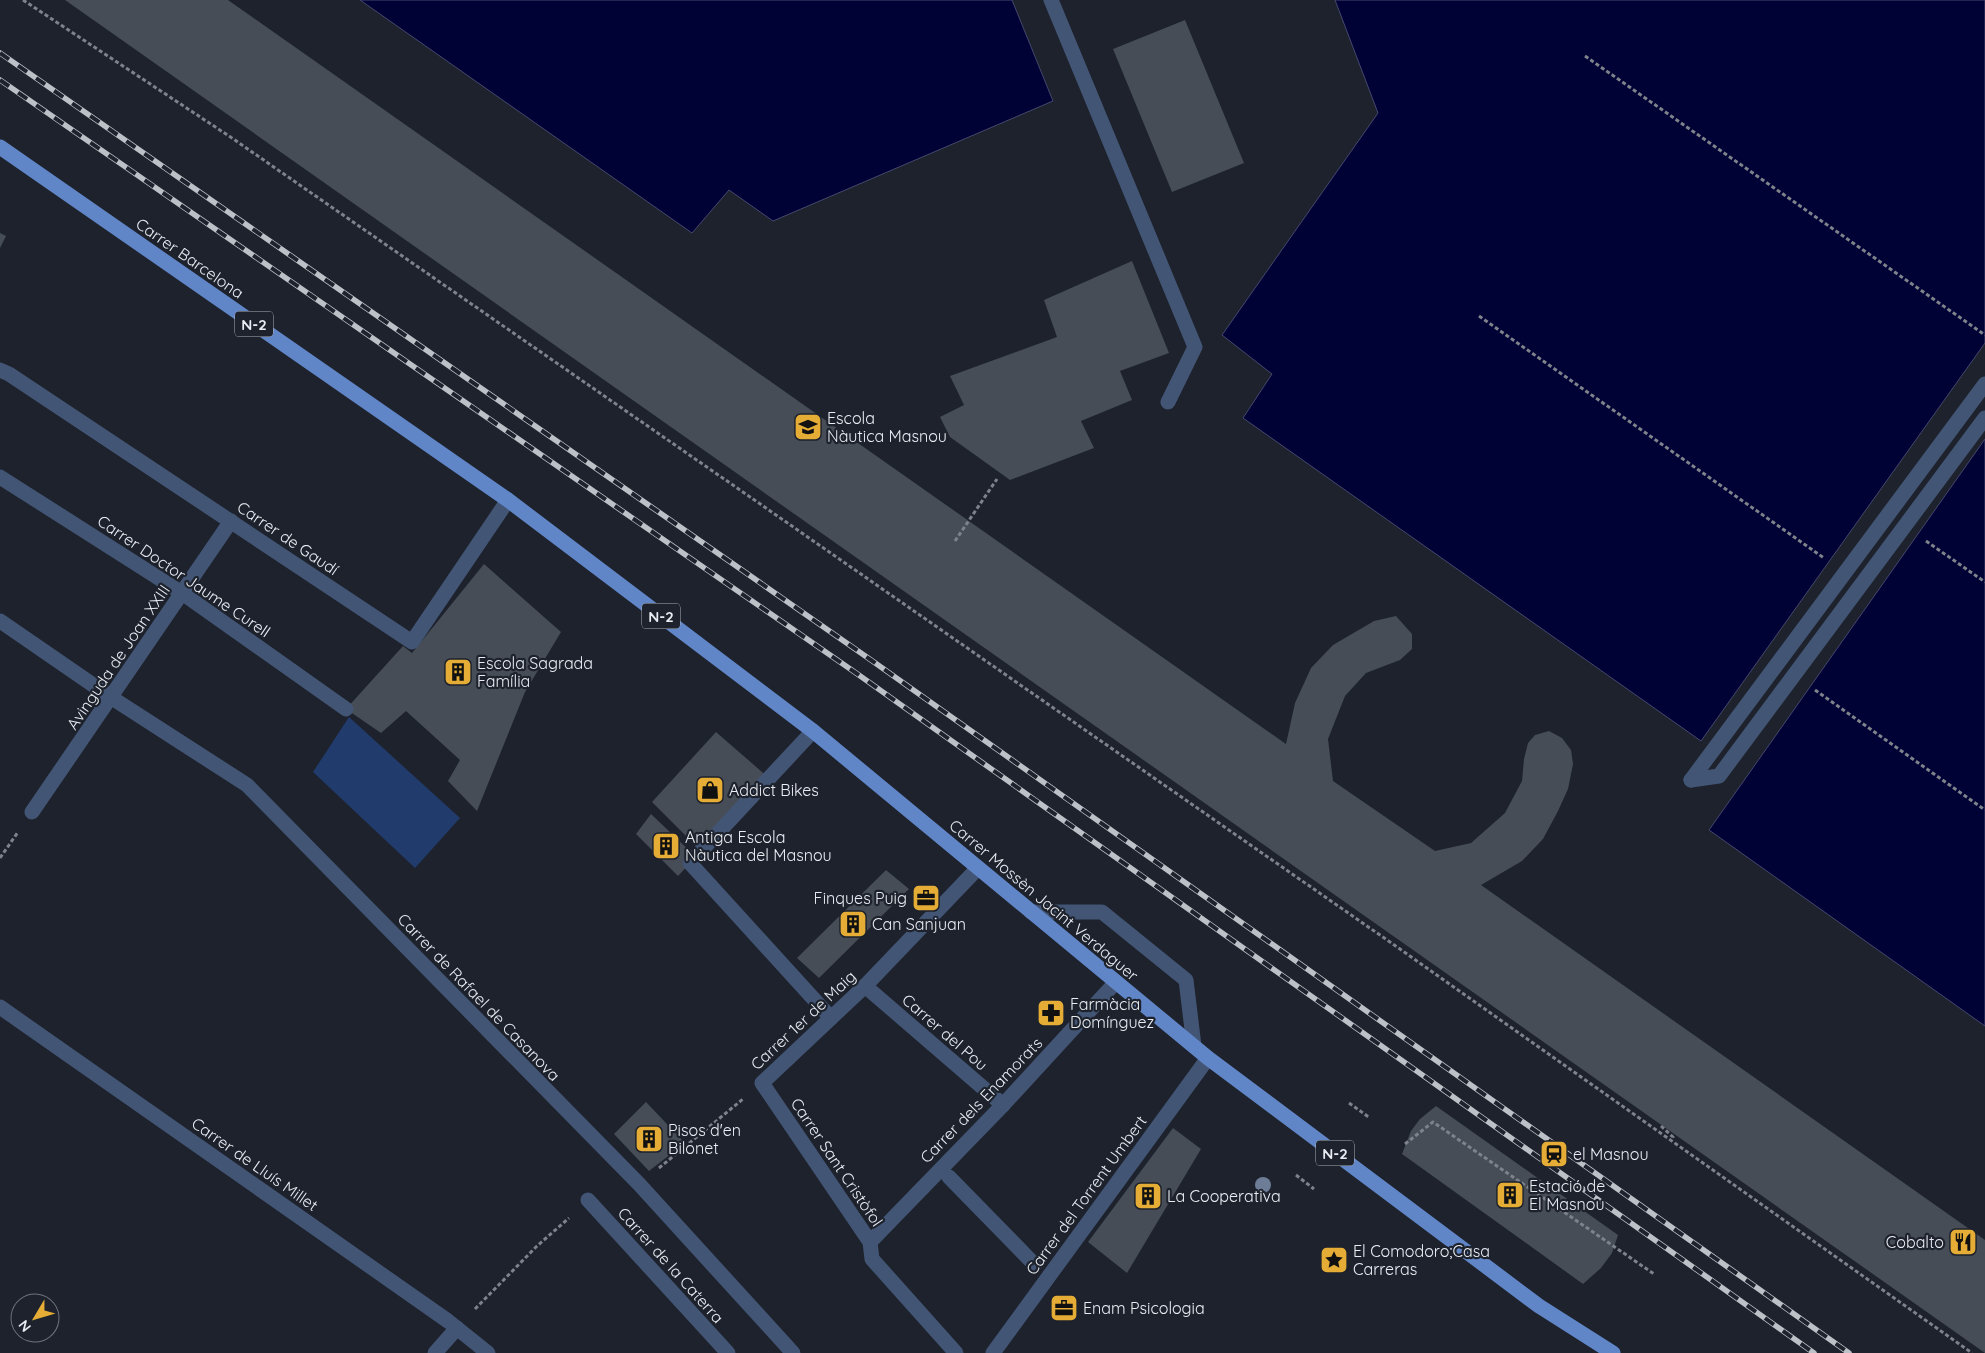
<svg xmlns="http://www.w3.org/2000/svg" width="1985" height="1353" viewBox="0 0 1985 1353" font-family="Quicksand,sans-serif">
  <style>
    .green { fill: #213b6c }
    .water { fill: #000135; stroke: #46486e }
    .building { fill: #464d57 }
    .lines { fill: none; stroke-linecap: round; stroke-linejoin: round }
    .path { stroke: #7e828a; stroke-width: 3; stroke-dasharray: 4 2.5; stroke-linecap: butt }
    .lane { stroke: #435575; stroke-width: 15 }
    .street { stroke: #435575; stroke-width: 15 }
    .primary { stroke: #6186c8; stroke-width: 15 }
    .rail-casing { stroke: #bcc0c7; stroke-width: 5.5 }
    .rail { stroke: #1d222c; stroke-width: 4; stroke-dasharray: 11; stroke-linecap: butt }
    .tree { fill: #6d7c97 }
    .labels { text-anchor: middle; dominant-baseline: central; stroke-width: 4.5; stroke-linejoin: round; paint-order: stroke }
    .shield { fill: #1d222c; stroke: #acb0b7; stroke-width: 1 }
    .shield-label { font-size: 15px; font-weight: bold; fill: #e9edf3 }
    .street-label { font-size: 16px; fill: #e9edf3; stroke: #1d222c }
    .poi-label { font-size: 16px; fill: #e9edf3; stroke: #1d222c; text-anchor: start }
  </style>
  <rect width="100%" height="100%" fill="#1d222c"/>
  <polygon class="green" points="349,717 460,818 415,868 313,772"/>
  <g class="water">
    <polygon points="360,0 1012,0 1053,101 773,221 729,190 692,233"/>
    <polygon points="1335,0 1985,0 1985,343 1701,741 1243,418 1272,374 1222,335 1378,113"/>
    <polygon points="1985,439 1985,1026 1709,830"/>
  </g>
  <g class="building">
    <polygon points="65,0 228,0 1286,744 1295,703 1311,668 1333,645 1374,621 1396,616 1412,634 1412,649 1400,660 1366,673 1345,696 1328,739 1333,781 1435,851 1471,843 1505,813 1522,781 1524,759 1528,743 1535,735 1549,731 1562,738 1571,750 1573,764 1568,789 1558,811 1543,839 1522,861 1481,885 1985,1240 1985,1353"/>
    <polygon points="1185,20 1244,163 1172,192 1113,49"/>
    <polygon points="0,233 6,236 0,248"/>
    <polygon points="1132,261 1169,353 1120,371 1132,400 1081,421 1094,448 1010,480 950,437 940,417 964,405 950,376 1057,337 1044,300"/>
    <polygon points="484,564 561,632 525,692 477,811 448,781 460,760 406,711 381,733 346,709 403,646 412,653"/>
    <polygon points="716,732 769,778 698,848 652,802"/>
    <polygon points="651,814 696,857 678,876 636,834"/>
    <polygon points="886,870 909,889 819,978 797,958"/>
    <polygon points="646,1102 685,1143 649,1171 614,1134"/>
    <polygon points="1436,1106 1618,1235 1612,1253 1601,1268 1583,1284 1402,1154 1411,1131 1420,1119"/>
    <polygon points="1173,1128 1201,1149 1127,1273 1088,1242"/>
  </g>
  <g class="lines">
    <g class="path">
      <polyline points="23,0 229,136 753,499 1400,949 1972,1353"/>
      <polyline points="1585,56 1985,335"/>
      <polyline points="1479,316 1824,558"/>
      <polyline points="955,541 997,479"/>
      <polyline points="1926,541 1985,582"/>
      <polyline points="1815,690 1985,810"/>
      <polyline points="0,858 18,832"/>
      <polyline points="1349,1103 1370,1118"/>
      <polyline points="1661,1126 1673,1137 1671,1141"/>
      <polyline points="1405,1144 1433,1122 1654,1274"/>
      <polyline points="659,1168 743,1099"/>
      <polyline points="1296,1175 1314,1189"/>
      <polyline points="475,1309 537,1246 569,1218"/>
    </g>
    <g class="lane">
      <polyline points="1051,0 1195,347 1168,402"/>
      <polyline points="1691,780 1985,384"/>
      <polyline points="1691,780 1719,776 1985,418"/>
      <polyline points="1031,912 1102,912 1186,980 1194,1046"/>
    </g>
    <g class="street">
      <polyline points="0,370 9,374 412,642 508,500"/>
      <polyline points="0,477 182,593 346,709"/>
      <polyline points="0,621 112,698 247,785 639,1184 793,1353"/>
      <polyline points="813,731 690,863 831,1018"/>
      <polyline points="32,812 231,521"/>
      <polyline points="865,986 1003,1105"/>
      <polyline points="0,1007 448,1321 488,1353"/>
      <polyline points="949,1177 1035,1265"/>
      <polyline points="588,1200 728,1353"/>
      <polyline points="870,1242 1003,1105 1116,982"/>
      <polyline points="435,1353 457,1328"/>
      <polyline points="956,1353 872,1259 870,1242 762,1083 865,986 978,868"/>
      <polyline points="993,1353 1208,1058"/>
    </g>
    <polyline class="primary" points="0,147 508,500 813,731 1208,1058 1539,1306 1613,1353"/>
    <defs>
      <g id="rail">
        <polyline points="0,53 871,660 1849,1353"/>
        <polyline points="0,80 856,673 1814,1353"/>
      </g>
    </defs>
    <use href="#rail" class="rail-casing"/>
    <use href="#rail" class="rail"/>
  </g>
  <circle class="tree" cx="1263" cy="1185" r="8"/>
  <defs>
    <symbol id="university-square" viewBox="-11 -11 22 22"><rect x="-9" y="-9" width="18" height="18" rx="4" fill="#e5ad35" stroke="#1d222c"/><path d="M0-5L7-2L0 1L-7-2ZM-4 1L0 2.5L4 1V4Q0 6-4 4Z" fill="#111"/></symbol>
    <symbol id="building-square" viewBox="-11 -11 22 22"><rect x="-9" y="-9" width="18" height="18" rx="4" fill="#e5ad35" stroke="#1d222c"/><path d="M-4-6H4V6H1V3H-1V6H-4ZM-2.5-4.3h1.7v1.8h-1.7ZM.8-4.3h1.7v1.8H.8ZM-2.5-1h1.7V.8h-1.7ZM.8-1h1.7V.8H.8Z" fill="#111"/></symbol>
    <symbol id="shop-square" viewBox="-11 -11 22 22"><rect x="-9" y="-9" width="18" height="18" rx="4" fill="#e5ad35" stroke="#1d222c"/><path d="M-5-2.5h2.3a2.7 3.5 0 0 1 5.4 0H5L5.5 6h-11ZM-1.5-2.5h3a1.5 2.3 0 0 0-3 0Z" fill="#111"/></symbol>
    <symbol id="office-square" viewBox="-11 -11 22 22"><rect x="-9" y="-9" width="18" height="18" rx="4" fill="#e5ad35" stroke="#1d222c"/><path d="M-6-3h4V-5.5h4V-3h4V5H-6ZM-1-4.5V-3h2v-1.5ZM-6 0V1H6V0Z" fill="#111"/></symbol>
    <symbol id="pharmacy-square" viewBox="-11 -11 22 22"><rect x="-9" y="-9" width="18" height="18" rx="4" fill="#e5ad35" stroke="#1d222c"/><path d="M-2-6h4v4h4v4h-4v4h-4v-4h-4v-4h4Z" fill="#111"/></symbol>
    <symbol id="station-square" viewBox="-11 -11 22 22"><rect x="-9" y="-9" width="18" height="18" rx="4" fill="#e5ad35" stroke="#1d222c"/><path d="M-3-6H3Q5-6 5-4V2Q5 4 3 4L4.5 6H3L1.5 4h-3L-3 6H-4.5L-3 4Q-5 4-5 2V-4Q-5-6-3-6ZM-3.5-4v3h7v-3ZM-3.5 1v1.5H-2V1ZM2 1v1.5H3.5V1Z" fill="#111"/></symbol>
    <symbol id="restaurant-square" viewBox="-11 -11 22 22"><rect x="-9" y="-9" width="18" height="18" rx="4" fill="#e5ad35" stroke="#1d222c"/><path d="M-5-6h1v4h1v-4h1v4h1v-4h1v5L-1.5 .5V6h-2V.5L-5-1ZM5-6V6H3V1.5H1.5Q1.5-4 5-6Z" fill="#111"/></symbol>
    <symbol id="sight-square" viewBox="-11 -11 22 22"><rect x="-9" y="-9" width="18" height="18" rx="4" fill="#e5ad35" stroke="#1d222c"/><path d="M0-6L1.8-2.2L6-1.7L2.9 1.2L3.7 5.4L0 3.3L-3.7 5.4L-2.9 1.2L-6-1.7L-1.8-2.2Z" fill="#111"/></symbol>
  </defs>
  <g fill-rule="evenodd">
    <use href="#university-square" x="792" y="411" width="32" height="32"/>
    <use href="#building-square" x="442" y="656" width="32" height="32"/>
    <use href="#shop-square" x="694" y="774" width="32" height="32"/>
    <use href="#building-square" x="650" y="830" width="32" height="32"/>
    <use href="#office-square" x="910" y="882" width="32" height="32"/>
    <use href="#building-square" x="837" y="908" width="32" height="32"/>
    <use href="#pharmacy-square" x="1035" y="997" width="32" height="32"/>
    <use href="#building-square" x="633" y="1123" width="32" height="32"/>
    <use href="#station-square" x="1538" y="1138" width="32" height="32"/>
    <use href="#building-square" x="1494" y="1179" width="32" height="32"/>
    <use href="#building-square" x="1132" y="1180" width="32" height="32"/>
    <use href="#restaurant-square" x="1947" y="1226" width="32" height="32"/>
    <use href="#sight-square" x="1318" y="1244" width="32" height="32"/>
    <use href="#office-square" x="1048" y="1292" width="32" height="32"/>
  </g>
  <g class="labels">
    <g class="shield">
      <rect x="235" y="311.5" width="38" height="25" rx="4"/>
      <rect x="642" y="603.5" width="38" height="25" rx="4"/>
      <rect x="1316" y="1140.5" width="38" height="25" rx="4"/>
    </g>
    <g class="shield-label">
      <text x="254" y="324">N-2</text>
      <text x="661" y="616">N-2</text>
      <text x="1335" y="1153">N-2</text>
    </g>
    <g class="street-label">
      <text transform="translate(190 258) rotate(35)">Carrer Barcelona</text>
      <text transform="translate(288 538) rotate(34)">Carrer de Gaudí</text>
      <text transform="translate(184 576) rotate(34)">Carrer Doctor Jaume Curell</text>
      <text transform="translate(118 657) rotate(-56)">Avinguda de Joan XXIII</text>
      <text transform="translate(1044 900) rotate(40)">Carrer Mossèn Jacint Verdaguer</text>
      <text transform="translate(479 997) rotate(46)">Carrer de Rafael de Casanova</text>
      <text transform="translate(803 1020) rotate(-43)">Carrer 1er de Maig</text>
      <text transform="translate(945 1032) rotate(41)">Carrer del Pou</text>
      <text transform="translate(981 1100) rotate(-46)">Carrer dels Enamorats</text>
      <text transform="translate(837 1162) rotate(56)">Carrer Sant Cristòfol</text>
      <text transform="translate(255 1164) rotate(35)">Carrer de Lluís Millet</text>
      <text transform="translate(1086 1195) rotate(-54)">Carrer del Torrent Umbert</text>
      <text transform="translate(671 1265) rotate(48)">Carrer de la Caterra</text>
    </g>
    <g class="poi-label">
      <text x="827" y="418">Escola<tspan x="827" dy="18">Nàutica Masnou</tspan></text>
      <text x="477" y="663">Escola Sagrada<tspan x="477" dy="18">Família</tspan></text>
      <text x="729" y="790">Addict Bikes</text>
      <text x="685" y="837">Antiga Escola<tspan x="685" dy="18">Nàutica del Masnou</tspan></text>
      <text x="907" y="898" text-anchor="end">Finques Puig</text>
      <text x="872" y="924">Can Sanjuan</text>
      <text x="1070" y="1004">Farmàcia<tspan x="1070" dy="18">Domínguez</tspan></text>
      <text x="668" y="1130">Pisos d'en<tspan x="668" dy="18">Bilonet</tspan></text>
      <text x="1573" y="1154">el Masnou</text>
      <text x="1529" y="1186">Estació de<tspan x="1529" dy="18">El Masnou</tspan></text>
      <text x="1167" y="1196">La Cooperativa</text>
      <text x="1944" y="1242" text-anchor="end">Cobalto</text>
      <text x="1353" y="1251">El Comodoro;Casa<tspan x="1353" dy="18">Carreras</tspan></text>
      <text x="1083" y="1308">Enam Psicologia</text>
    </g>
  </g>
  <g transform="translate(35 1318) rotate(232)"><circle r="24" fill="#1d222c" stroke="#6f737c"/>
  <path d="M0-4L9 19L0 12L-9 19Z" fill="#e5ad35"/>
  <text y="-8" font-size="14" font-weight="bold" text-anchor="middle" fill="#e9edf3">N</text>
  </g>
</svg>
